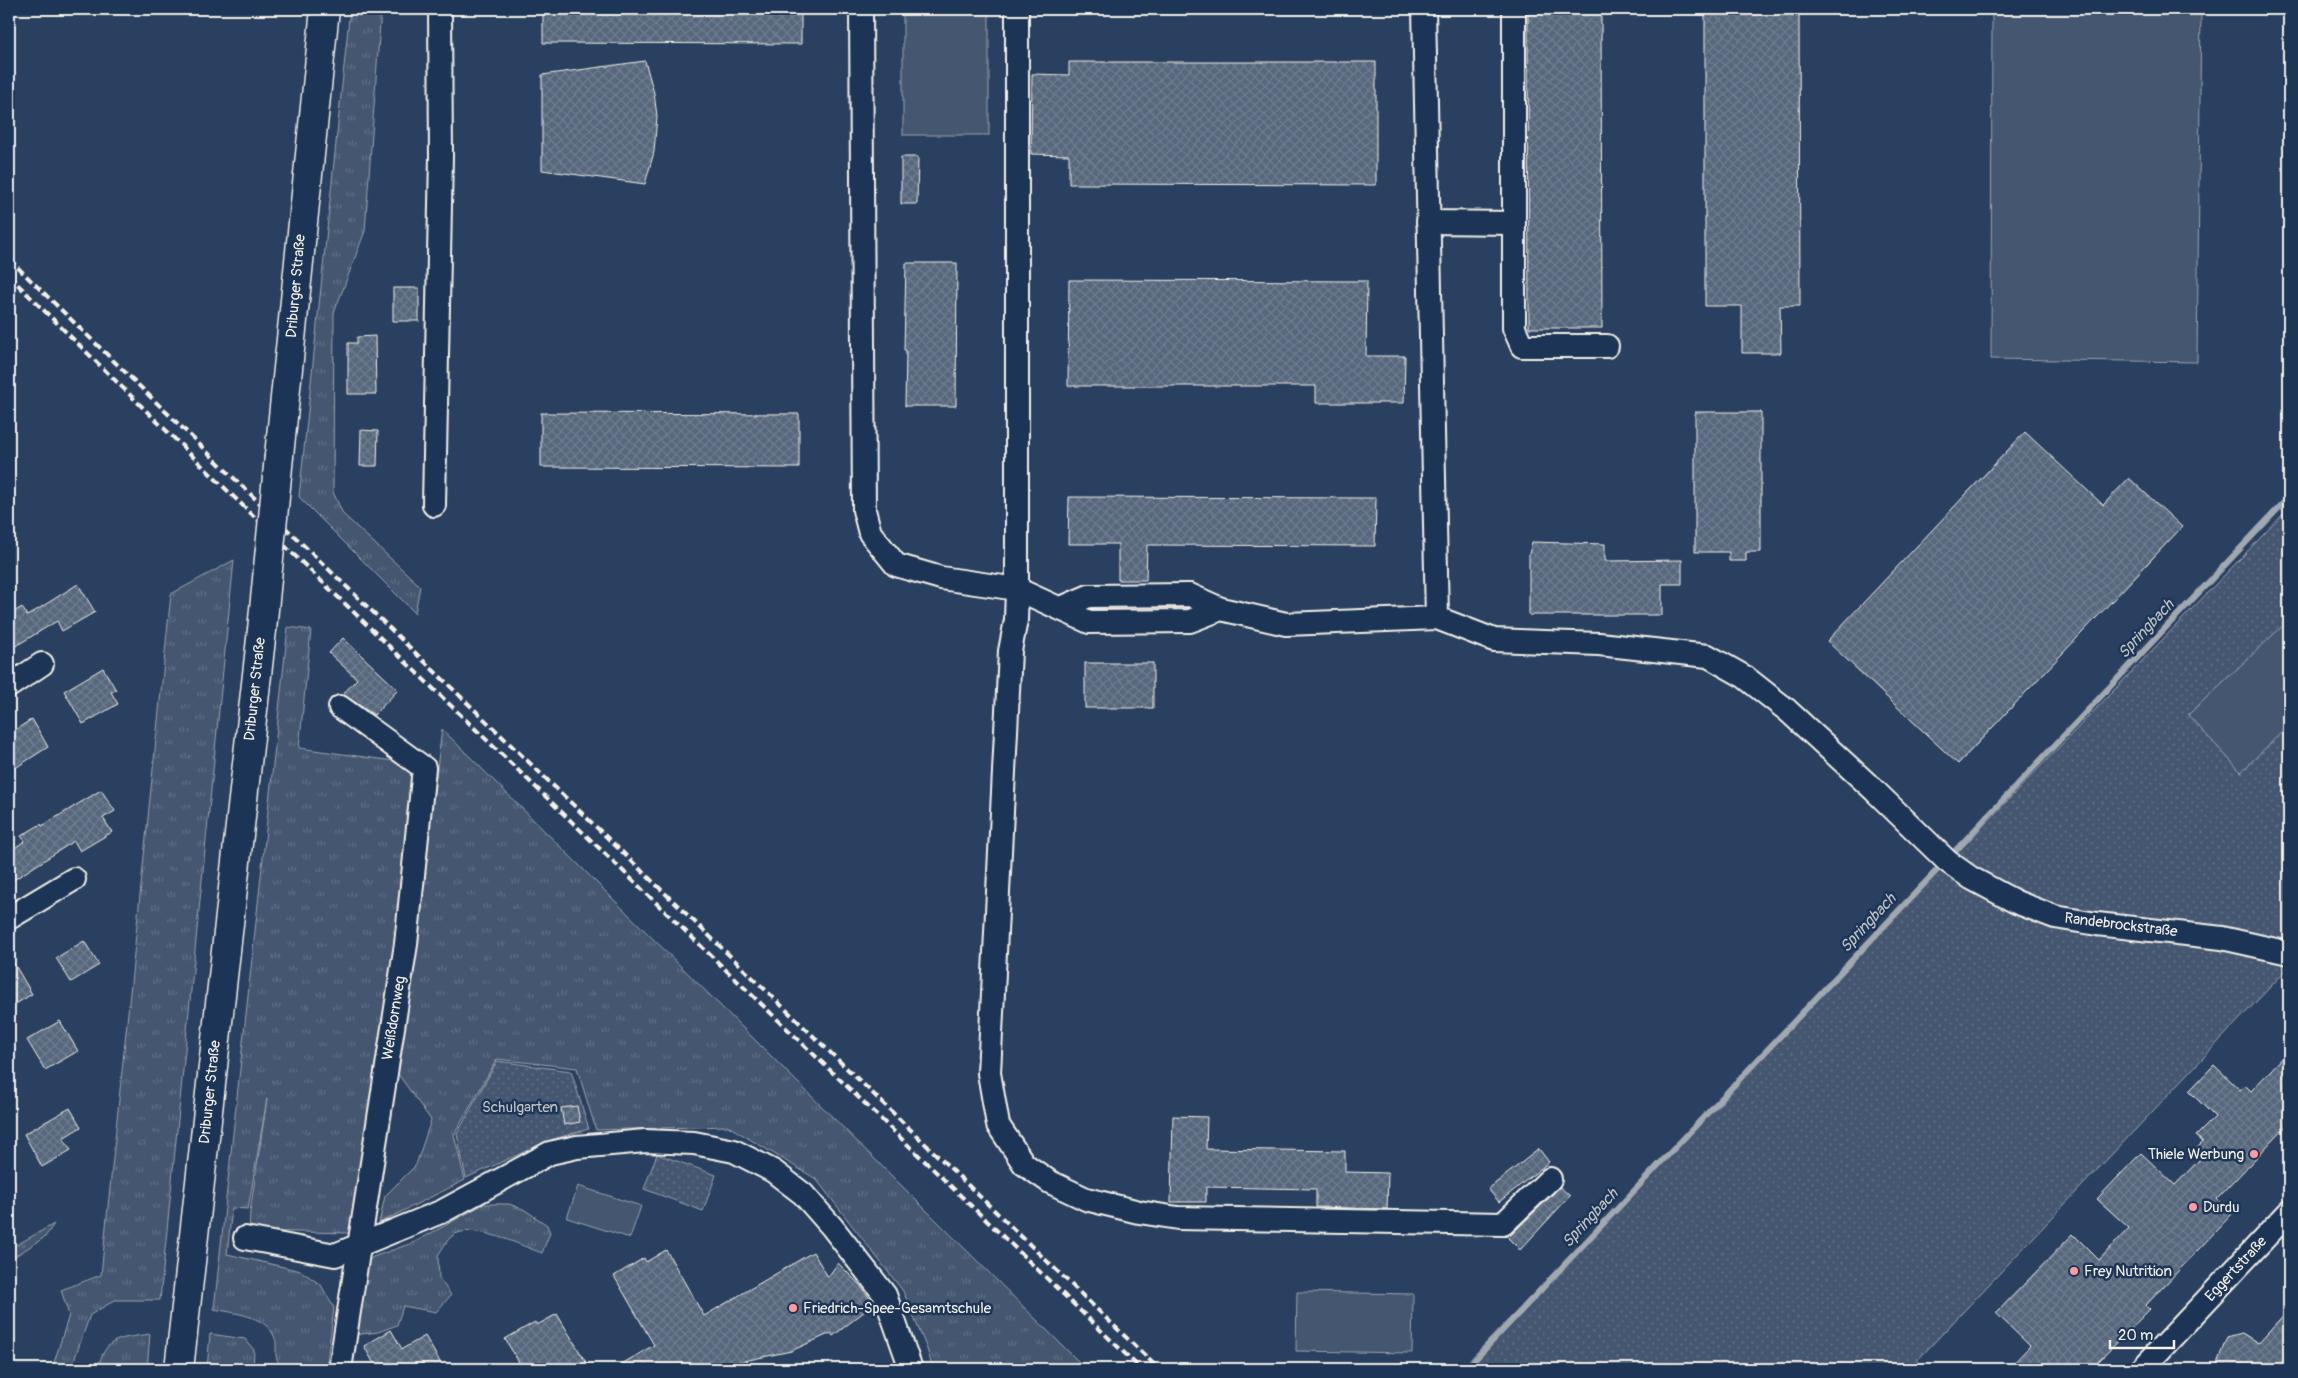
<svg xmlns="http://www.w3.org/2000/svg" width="2298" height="1378" viewBox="0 0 2298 1378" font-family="Pangolin,sans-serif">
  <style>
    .grass { fill: url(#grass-tufts); stroke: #9ca4ac }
    .park { fill: url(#park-dots); stroke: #9ca4ac }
    .pitch { fill: #445771; stroke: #9ca4ac }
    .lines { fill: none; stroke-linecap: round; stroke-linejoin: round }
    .stream { stroke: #a1a8b0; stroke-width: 6 }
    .building { fill: url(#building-cross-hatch); stroke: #f4f1e8 }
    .minor-casing { stroke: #f4f1e8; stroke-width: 26 }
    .major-casing { stroke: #f4f1e8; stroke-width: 31 }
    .minor { stroke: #1d3557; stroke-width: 22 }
    .major { stroke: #1d3557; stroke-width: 28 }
    .rail { stroke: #f4f1e8; stroke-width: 4; stroke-dasharray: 8 4; stroke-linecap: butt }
    .major-bridge-casing { stroke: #f4f1e8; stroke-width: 31; stroke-linecap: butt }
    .major-bridge { stroke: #1d3557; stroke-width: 28 }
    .poi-dot { fill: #ff9aa2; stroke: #1d3557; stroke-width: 2 }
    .labels { text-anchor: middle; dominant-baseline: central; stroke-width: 5; stroke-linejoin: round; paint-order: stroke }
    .street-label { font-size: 15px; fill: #f4f1e8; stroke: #1d3557 }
    .park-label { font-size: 15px; fill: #bfc3c4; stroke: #1d3557 }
    .poi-label { font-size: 15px; fill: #f4f1e8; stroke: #1d3557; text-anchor: start }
    .water-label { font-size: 16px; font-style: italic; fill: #bdc1c2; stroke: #1d3557 }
  </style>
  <defs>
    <pattern id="grass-tufts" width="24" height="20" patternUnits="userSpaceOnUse" patternTransform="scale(1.25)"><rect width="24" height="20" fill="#445771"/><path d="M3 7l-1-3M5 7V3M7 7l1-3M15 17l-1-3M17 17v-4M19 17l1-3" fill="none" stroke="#607085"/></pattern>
    <pattern id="park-dots" width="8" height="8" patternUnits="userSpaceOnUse" patternTransform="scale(1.25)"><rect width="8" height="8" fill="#445771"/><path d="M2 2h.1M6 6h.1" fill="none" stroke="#607085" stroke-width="1.8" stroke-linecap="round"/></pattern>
    <pattern id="building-cross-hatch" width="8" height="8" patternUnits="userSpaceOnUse" patternTransform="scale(1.25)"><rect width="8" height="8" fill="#56677d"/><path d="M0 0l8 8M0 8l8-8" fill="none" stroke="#6f7d8f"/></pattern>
  </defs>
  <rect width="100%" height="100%" fill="#2a4060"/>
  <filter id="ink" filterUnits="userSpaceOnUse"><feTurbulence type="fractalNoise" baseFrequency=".02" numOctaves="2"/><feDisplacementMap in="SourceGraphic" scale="10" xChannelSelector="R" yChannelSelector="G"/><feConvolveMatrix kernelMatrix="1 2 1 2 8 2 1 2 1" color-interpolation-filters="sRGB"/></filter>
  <g filter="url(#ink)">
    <g class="grass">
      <polygon points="350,9 381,9 365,231 334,313 333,492 343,514 420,586 415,613 299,497"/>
      <polygon points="234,560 160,1300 115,1300 90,1315 71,1369 52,1369 69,1315 61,1290 101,1275 171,594"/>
      <path d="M288,627l23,3 -12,118 102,14 13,8 -14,173 -48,290 -103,-2 1,-19 17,-113 -19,110 -16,-1 -5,46 74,17 20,14 13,23 -8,61h-43c-13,-15 -3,-20 -9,-33 -9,-21 -41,-23 -60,-27z"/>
      <polygon points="442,729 1086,1369 933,1369 927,1349 903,1291 816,1179 728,1126 596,1130 577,1068 497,1059 454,1135 465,1180 379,1223 385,1196 416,1165 431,1120 398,1074"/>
      <path d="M484,1204h25l16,6 22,15 3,8 -8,20c-20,-7 -71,-32 -90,-17 -6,5 -10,14 -14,19l1,23 12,17 -15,17 -33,-6 -6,19 -19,7 -24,3 9,-71 10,-7 42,-15z"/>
      <polygon points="54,1224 45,1237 9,1260 9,1249"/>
      <path d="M150,1334l-3,35h-49c7,-33 22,-30 52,-35z"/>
      <polygon points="210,1334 245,1339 254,1350 253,1369 207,1369"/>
    </g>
    <g class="park">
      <polygon points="2289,508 2289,967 1909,1369 1461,1369"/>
      <polygon points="497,1061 571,1071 589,1129 553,1139 466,1178 457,1134"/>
      <polygon points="657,1154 716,1175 703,1211 644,1189"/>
    </g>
    <g class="pitch">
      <polygon points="1992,9 2201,9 2197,362 1991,359"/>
      <rect x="903" y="13" width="86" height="122"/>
      <polygon points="2289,620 2289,725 2241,772 2188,715"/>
      <polygon points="578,1186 641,1206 630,1238 567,1218"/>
      <polygon points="1297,1292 1413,1294 1412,1353 1296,1351"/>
    </g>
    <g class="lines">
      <polyline class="stream" points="1466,1369 2289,497"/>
    </g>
    <g class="building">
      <polygon points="543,9 801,9 801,44 543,43"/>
      <polygon points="1528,9 1601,9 1602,328 1529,328"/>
      <polygon points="1705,9 1799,9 1800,306 1780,306 1781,353 1742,353 1742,306 1705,306"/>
      <polygon points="645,61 654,93 657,116 654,152 645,184 542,170 542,75"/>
      <polygon points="1069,62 1376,62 1376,185 1069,184 1069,155 1031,154 1032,74 1069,75"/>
      <polygon points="901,157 918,157 917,204 901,204"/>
      <polygon points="906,263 957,263 956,406 905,406 906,350 904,350"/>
      <polygon points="1069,280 1367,281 1366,356 1405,356 1404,403 1316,403 1316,386 1068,386"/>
      <rect x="393" y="288" width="26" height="33"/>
      <polygon points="375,336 376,394 348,394 348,343 357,343 357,337"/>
      <polygon points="1695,412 1761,412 1761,552 1746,552 1746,561 1729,561 1729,552 1695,552"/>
      <polygon points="541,413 799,414 799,468 541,467"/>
      <polygon points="361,430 378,431 377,466 360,466"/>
      <polygon points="2025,432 2103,505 2129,478 2182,527 1958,764 1827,641"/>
      <polygon points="1069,497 1376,498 1375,546 1147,545 1146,580 1118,580 1118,544 1068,544"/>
      <polygon points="1532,542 1605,544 1605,561 1682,560 1682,584 1662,584 1662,615 1529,615 1529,554"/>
      <polygon points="78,584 95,612 62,631 57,621 9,650 9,615 22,607 27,616"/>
      <polygon points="343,638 398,690 374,715 343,694 357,679 329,653"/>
      <rect x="1085" y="663" width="68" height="45"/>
      <polygon points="103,668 116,690 111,692 118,704 83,724 64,691"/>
      <polygon points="32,719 48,747 9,772 9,734"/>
      <polygon points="101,790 115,811 103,818 112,832 80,851 74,841 9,883 9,852 25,841 21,836 41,824 42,826"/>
      <polygon points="84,941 99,965 71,982 56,958"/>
      <polygon points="9,955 32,994 9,1008"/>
      <polygon points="60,1021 78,1051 45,1070 27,1040"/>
      <polygon points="2289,1051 2289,1123 2217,1199 2232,1214 2146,1305 2150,1309 2091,1369 2008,1369 2030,1346 1996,1313 2073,1234 2099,1260 2129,1228 2097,1199 2141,1153 2175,1185 2204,1155 2197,1148 2203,1142 2196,1136 2215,1117 2189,1091 2214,1065 2240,1090 2245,1085 2251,1091"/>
      <polygon points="577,1106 580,1122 564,1125 561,1108"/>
      <polygon points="70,1108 81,1127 63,1138 71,1150 42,1167 24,1134"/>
      <polygon points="1173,1116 1207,1117 1206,1149 1345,1151 1345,1172 1388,1173 1387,1209 1316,1207 1316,1189 1206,1187 1206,1202 1171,1202"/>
      <polygon points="1539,1149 1549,1162 1499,1202 1488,1189"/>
      <polygon points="1560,1187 1570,1196 1520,1250 1508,1238"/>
      <polygon points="666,1250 704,1316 813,1252 828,1277 838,1263 859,1284 874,1304 833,1336 831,1333 791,1351 730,1364 733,1369 613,1369 654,1345 614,1276 644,1258 646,1262"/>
      <polygon points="2289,1309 2289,1369 2215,1369 2227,1337 2242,1333 2258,1343"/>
      <polygon points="557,1314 590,1369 523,1369 505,1339 535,1322 537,1325"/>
      <polygon points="391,1330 402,1349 425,1336 444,1369 377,1369 364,1346"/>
    </g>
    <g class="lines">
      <defs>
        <g id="minor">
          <polyline points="861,9 864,510 870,533 896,565 941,578 1017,589 1089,622 1190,621 1221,609 1286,624 1437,618"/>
          <polyline points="1017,9 1017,589 1016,620 1010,651 989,1073 998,1125 1024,1164 1050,1182 1086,1199 1139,1212 1178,1218 1503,1224 1550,1179"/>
          <polyline points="1424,9 1437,618 1494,640 1599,644 1708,656 1745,677 1787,710 1875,791 1947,861 1971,878 2016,902 2055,917 2097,924 2222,938 2289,953"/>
          <polyline points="1514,9 1514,328 1522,346 1607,346"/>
          <polyline points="1428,222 1514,223"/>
          <polyline points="434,505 441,156 440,9"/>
          <polyline points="1061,608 1089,596 1190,595 1221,609"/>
          <polyline points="9,686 42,664"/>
          <polyline points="340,707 424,768 406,944 340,1369"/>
          <polyline points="9,918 74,879"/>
          <polyline points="245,1238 335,1255 443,1211 550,1153 577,1147 645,1141 694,1143 734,1151 773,1171 803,1194 832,1227 885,1295 911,1369"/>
          <polyline points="2142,1369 2289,1212"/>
        </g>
        <g id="major">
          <polyline points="279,456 325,9"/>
          <polyline points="179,1369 262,630"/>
        </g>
      </defs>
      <use href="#minor" class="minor-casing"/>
      <use href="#major" class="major-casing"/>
      <use href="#minor" class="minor"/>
      <use href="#major" class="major"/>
      <g class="rail">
        <polyline points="9,259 240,484 1159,1369"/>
        <polyline points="9,276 236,499 1141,1369"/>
      </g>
      <defs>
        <polyline id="major-bridge" points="262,630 279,456"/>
      </defs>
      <use href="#major-bridge" class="major-bridge-casing"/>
      <use href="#major-bridge" class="major-bridge"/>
    </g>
  </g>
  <g class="poi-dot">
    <circle cx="2254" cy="1154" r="5"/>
    <circle cx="2193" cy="1207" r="5"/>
    <circle cx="2074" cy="1271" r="5"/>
    <circle cx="793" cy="1308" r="5"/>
  </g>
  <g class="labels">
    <g class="street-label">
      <text transform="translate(296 286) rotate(-85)">Driburger Straße</text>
      <text transform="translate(255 689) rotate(-84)">Driburger Straße</text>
      <text transform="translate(2121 925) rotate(7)">Randebrockstraße</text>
      <text transform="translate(394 1018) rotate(-81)">Weißdornweg</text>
      <text transform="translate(210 1092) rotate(-84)">Driburger Straße</text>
      <text transform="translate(2236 1269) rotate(-47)">Eggertstraße</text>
    </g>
    <g class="park-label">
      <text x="520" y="1107">Schulgarten</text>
    </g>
    <g class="poi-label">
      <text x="2244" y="1154" text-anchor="end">Thiele Werbung</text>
      <text x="2203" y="1207">Durdu</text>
      <text x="2084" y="1271">Frey Nutrition</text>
      <text x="803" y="1308">Friedrich-Spee-Gesamtschule</text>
    </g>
    <g class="water-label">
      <text transform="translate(2146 629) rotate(-47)">Springbach</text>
      <text transform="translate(1868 923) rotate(-47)">Springbach</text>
      <text transform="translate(1590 1218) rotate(-47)">Springbach</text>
    </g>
  </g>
  <rect width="2298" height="1378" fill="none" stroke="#1d3557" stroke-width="30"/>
  <rect x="15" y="15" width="2268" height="1348" fill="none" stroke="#f4f1e8" stroke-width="2" filter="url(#ink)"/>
  <path d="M2110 1340v8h64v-8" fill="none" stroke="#f4f1e8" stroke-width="2.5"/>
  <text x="2118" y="1340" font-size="15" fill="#f4f1e8" stroke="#1d3557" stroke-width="4" paint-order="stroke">20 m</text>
</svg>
